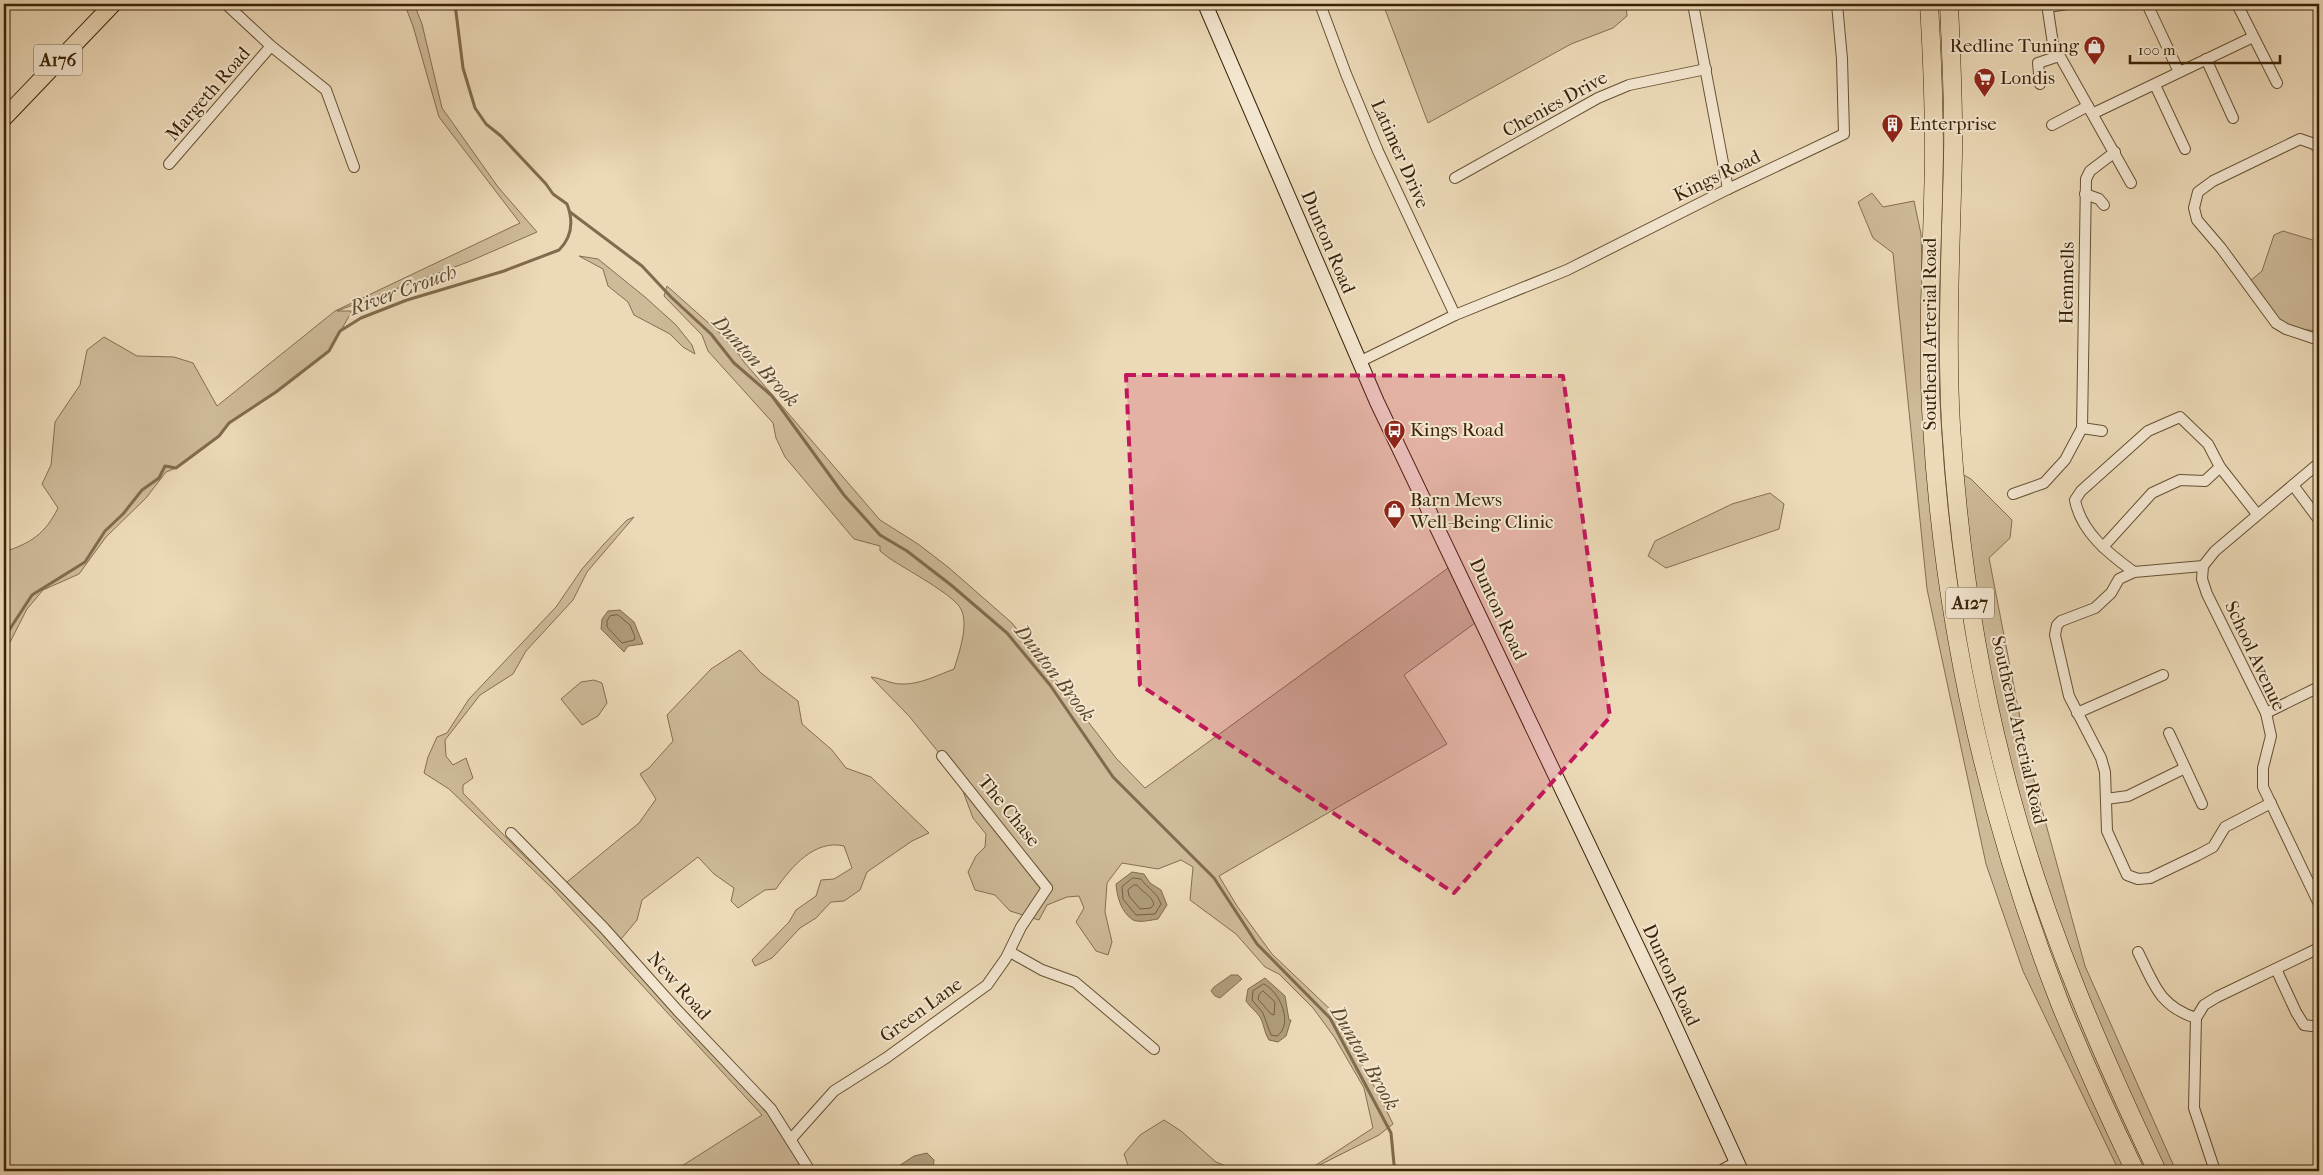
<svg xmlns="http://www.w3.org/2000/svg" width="2323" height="1175" viewBox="0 0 2323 1175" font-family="'IM FELL French Canon',serif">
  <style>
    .green { fill: #ceba99; stroke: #846e50 }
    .water { fill: #af9b7b; stroke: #806b4c }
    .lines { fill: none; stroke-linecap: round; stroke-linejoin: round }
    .shore { stroke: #745f40; stroke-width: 1 }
    .stream { stroke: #806b4c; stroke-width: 3 }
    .street-casing { stroke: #665032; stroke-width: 12 }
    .secondary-casing { stroke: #3a2306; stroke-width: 16 }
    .primary-casing { stroke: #3a2306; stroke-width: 18 }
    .highway-casing { stroke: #3a2306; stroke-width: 19 }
    .street { stroke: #f3e6d0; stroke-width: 10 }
    .secondary { stroke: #f3e6d0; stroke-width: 14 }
    .primary { stroke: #ecd9b7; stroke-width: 16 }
    .highway { stroke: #ecd9b7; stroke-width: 18 }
    .marked { fill: #c2185b; fill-opacity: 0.2; stroke: #c2185b; stroke-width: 4; stroke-dasharray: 10 6; stroke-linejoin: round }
    .labels { text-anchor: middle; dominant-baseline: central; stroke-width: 4; stroke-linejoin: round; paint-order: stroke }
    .shield { fill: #f3e6d0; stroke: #725e43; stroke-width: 1 }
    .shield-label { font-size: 18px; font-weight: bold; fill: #3a2306 }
    .poi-label { font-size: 19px; fill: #3a2306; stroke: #f3e6d0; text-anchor: start }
    .street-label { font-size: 19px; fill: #3a2306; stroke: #f3e6d0 }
    .water-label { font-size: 20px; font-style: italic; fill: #5d4729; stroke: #f3e6d0 }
  </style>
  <rect width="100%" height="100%" fill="#ecd9b7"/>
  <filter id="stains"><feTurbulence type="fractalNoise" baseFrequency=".004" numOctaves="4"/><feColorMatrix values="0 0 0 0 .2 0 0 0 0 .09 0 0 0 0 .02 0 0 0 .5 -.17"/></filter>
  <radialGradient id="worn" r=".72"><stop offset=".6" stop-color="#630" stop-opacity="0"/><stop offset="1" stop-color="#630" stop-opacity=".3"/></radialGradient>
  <g class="green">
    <path d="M400,4h14l8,20 20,84 56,79 39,45 -69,30 -131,49h15l-23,40 -53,41 -47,31 -10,13 -43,32 -10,4 -20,26 -40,39 -27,37 -36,16 -16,19 -23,45v-102c27,-9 41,-18 54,-44l-16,-24 9,-19 4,-43 25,-37 7,-35 17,-13 33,19 37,1 19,6 24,43 118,-95 185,-88 -81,-106 -26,-91 -7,-18z"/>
    <polygon points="1383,4 1626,4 1627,16 1613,28 1571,44 1428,123"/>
    <polygon points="1872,193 1883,207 1914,201 1921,234 1928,455 1971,479 2012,520 2010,538 1989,558 2028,759 2085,966 2176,1171 2119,1171 2023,971 1986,864 1927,589 1893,253 1873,238 1858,202"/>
    <path d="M2283,231l36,11v90c-10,-3 -20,-2 -30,-6 -17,-7 -29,-31 -39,-45l12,-10 12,-36z"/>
    <polygon points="579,256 598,259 645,297 676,325 692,345 695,354 683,347 670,334 634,315 628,302 608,286 603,269"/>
    <path d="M667,286l64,57 13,19 136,158 38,24 30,23 64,56 104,135 29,30 310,-225 27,55 -78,57 43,69 -228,132 18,30 35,48 62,59 45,82 14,29 -14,11 -71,36h-7l15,-6 57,-37 -9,-40 -29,-50 -22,-30 -34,-34 -14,-7 -29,-33 -46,-34 3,-33 -12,-7 -23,9 -36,-6 -15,20 -2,29 7,30 -4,13 -12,-4 -20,-29 8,-14 -5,-12 -12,1 -20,8 -8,15 -29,-9 -15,-16 -20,-5 -7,-18 8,-16 9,-9 1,-13 -13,-16 -16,-43 -48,-59 -38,-39c10,1 20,7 30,7 18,1 37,-9 53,-15 5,-16 15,-44 7,-60 -8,-15 -56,-40 -72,-51l-9,-7v-5l-26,-7 -69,-82 -9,-19 -3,-15 -65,-72 -6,-16 -38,-39z"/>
    <polygon points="1770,493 1784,504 1779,529 1666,568 1648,556 1655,541 1732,504"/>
    <path d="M634,517l-47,55 -14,28 -47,51 -13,23 -33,21 -35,45 1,16 7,9 13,-7 7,20 -10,7v8l63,65 36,28 77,-63 17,-24 -16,-25 9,-6 24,-27 -6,-26 44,-46 29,-19 21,23 37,28 4,23 30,26 14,18 25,9 58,56 -17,8 -45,31 -7,18 -16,11 -13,1 -15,16 -16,10 -28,30 -17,8 -3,-6 37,-38 7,-12 20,-14 5,-16 13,-1 18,-11 -8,-22c-29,-7 -53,21 -68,43l-11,1 -27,18 -7,-7 3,-13 -20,-14 -16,-17 -56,43 -5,20 -16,19 -7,-1 157,171 39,62h-136l88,-56 -209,-226 -104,-100 -25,-16 4,-16 9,-20 10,-4 22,-34 87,-92 26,-38 22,-25 23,-24z"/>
    <polygon points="594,680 602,683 607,703 598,716 582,725 561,699 581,682"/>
    <polygon points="1164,1120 1181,1131 1216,1162 1238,1171 1130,1171 1124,1154 1140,1135"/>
  </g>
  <g class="water">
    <polygon points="620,610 634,622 643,644 628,646 624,652 601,629 602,619 608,611"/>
    <path d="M1132,872l12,2 6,9 11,7 6,15 -9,14c-7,1 -18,4 -25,1 -12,-8 -16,-23 -17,-36z"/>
    <polygon points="1231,975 1238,975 1242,979 1220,998 1215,996 1211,991 1214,987"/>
    <path d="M1265,978l20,18 4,24h2l-5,16 -8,6 -9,-2c-5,-8 -5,-16 -9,-23 -4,-6 -10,-10 -14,-16l2,-12z"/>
    <polygon points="927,1153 934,1160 933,1171 891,1171 914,1156"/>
  </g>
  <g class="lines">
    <g class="shore">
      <polygon points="618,615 630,625 635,637 634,640 622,643 607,627 607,621 610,616"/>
      <path d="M1133,878l8,1c7,10 16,13 20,25l-6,10 -19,1 -13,-16 -1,-12z"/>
      <path d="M1134,885h3c5,7 14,10 17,19l-3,4 -11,1 -11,-13 -1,-6z"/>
      <path d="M1264,984c16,8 30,40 13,52l-6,-1 -8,-22 -11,-13 1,-9z"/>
      <polygon points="1263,991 1275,1002 1274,1015 1271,1014 1258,999 1259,995"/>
    </g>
    <g class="stream">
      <polyline points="570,212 642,266 671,297 711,334 734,363 772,396 844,495 880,535 907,551 951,585 1007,633 1050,685 1113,777 1214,878 1257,944 1330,1018 1391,1133 1394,1164 1397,1171"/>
      <path d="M4,638l28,-43 53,-33 20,-31 18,-17 19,-24 17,-12 6,-12 11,2 43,-32 10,-13 47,-31 53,-41 11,-20 21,-13 46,-18 97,-29 55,-21c13,-13 15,-28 8,-46l-14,-10 -7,-10 -45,-48 -15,-12 -11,-16 -12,-40 -8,-64"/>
    </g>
    <defs>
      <g id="street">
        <polyline points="226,4 271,46 326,90 354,167"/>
        <polyline points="1320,4 1346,74 1378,151 1455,315"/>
        <polyline points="1693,4 1728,189"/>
        <polyline points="2047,4 2053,44 2131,183"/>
        <polyline points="2147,4 2179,72"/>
        <polyline points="2237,4 2277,83"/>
        <polyline points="2048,7 2067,4"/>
        <polyline points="2206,59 2233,118"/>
        <polyline points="2040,84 2038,63 2059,56"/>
        <polyline points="2155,85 2185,149"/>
        <polyline points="2094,113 2253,37"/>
        <polyline points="2052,125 2088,106"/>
        <polyline points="2319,149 2314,144 2300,139 2213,181 2198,192 2194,208 2197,220 2221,248 2276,323 2286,329 2319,340"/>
        <polyline points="169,164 271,46"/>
        <polyline points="1455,178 1598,98 1629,85 1706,69"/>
        <polyline points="2085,194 2099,199 2104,205"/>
        <polyline points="1359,362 1455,315 1567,270 1728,189 1844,134 1842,59 1837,4"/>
        <polyline points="2082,428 2102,431"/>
        <polyline points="2319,463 2215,551 2203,566 2202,579 2207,594 2266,713 2271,736 2263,768 2263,787 2319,904"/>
        <polyline points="2293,485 2319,520"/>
        <polyline points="2013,494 2044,483 2065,460 2082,428 2086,179 2090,171 2115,152"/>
        <polyline points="2103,547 2152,493 2180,480 2205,481 2220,467"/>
        <path d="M2203,566l-69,6c-25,-18 -53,-40 -59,-72l6,-9 67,-60 32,-14 28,27 12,23 37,47"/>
        <polyline points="2134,572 2119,579 2111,593 2095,608 2061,621 2057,625 2055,635 2069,696 2101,758 2105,772 2107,831 2127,875 2138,879 2150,878 2198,855 2213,847 2225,827 2271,803"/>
        <polyline points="2077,713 2163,675"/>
        <polyline points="2266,713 2319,687"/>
        <polyline points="2169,733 2202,804"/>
        <polyline points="2106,799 2128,796 2185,768"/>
        <polyline points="511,833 604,928 678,1011 771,1109 810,1171"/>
        <polyline points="1010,952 1042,970 1075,982 1154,1049"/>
        <path d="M2138,952c16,32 21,54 58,66"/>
        <polyline points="2276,969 2296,1012 2304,1025 2319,1027"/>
        <polyline points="791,1139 834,1091 886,1058 987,985 1006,958 1021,927 1047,888 942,756"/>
        <polyline points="2215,1171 2194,1108 2196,1018 2204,1005 2217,997 2319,948"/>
      </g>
      <g id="secondary">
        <polyline points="1205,4 1377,402 1667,1009 1741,1171"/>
        <polyline points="1724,1171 1737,1164"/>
      </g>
      <polyline id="primary" points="4,118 113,4"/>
      <g id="highway">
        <path d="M1929,4c3,50 5,100 5,150 -1,91 -8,181 -2,272 12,200 56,394 129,580 23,56 48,111 74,165"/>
        <path d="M1949,4c2,50 5,100 4,151 -2,90 -7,181 -2,271 8,129 28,257 63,381 35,126 87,246 143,364"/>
      </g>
    </defs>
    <use href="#street" class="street-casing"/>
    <use href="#secondary" class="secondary-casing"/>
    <use href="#primary" class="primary-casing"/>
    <use href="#highway" class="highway-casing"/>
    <use href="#street" class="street"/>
    <use href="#secondary" class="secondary"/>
    <use href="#primary" class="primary"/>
    <use href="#highway" class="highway"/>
  </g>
  <path class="marked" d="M1126,375l437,1 47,341 -156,176 -314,-208z"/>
  <defs>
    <symbol id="shop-pin" viewBox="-11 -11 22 30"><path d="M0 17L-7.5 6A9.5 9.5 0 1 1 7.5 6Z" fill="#8f2418" stroke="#f3e6d0"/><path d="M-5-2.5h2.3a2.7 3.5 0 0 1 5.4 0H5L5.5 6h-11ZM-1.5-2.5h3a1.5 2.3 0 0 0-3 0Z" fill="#fff"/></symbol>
    <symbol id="supermarket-pin" viewBox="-11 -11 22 30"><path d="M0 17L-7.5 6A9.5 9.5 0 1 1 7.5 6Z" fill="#8f2418" stroke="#f3e6d0"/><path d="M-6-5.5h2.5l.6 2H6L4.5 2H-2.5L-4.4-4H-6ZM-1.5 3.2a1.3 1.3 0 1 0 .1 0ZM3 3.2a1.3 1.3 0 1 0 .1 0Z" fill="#fff"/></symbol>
    <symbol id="building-pin" viewBox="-11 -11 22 30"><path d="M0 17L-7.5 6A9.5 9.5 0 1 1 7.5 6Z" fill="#8f2418" stroke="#f3e6d0"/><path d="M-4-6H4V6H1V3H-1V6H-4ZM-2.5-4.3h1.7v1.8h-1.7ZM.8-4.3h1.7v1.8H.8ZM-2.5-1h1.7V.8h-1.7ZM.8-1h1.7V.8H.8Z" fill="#fff"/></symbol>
    <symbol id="bus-pin" viewBox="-11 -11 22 30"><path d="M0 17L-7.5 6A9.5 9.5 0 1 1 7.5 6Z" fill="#8f2418" stroke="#f3e6d0"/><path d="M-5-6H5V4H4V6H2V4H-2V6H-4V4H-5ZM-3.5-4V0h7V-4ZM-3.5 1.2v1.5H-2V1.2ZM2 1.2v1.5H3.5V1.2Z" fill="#fff"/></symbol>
  </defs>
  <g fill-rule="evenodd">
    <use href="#shop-pin" x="2082" y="34" width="25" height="34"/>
    <use href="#supermarket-pin" x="1972" y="66" width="25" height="34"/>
    <use href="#building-pin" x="1880" y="112" width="25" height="34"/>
    <use href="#bus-pin" x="1382" y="418" width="25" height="34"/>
    <use href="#shop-pin" x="1382" y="498" width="25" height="34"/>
  </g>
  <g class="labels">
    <g class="shield">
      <rect x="34" y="44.5" width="48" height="31" rx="4"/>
      <rect x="1946" y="587.5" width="48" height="31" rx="4"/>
    </g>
    <g class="shield-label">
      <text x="58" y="60">A176</text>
      <text x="1970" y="603">A127</text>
    </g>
    <g class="poi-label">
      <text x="2079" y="46" text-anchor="end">Redline Tuning</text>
      <text x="2000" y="78">Londis</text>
      <text x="1909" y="124">Enterprise</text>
      <text x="1410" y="430">Kings Road</text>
      <text x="1410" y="500">Barn Mews<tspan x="1410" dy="22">Well-Being Clinic</tspan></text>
    </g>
    <g class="street-label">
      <text transform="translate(208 94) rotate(-49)">Margeth Road</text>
      <text transform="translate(1555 104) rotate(-29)">Chenies Drive</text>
      <text transform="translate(1400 154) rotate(66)">Latimer Drive</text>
      <text transform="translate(1717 176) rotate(-26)">Kings Road</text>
      <text transform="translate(1328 242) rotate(67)">Dunton Road</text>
      <text transform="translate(2067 283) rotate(-89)">Hemmells</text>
      <text transform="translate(1930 334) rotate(-90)">Southend Arterial Road</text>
      <text transform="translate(1498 609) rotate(65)">Dunton Road</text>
      <text transform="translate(2255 656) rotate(65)">School Avenue</text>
      <text transform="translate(2019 730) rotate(77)">Southend Arterial Road</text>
      <text transform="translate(1009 811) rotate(51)">The Chase</text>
      <text transform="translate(1671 975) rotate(65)">Dunton Road</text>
      <text transform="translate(679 986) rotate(48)">New Road</text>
      <text transform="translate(921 1010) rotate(-36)">Green Lane</text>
    </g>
    <g class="water-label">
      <text transform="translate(403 290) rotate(-20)">River Crouch</text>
      <text transform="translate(756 361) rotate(47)">Dunton Brook</text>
      <text transform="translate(1055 673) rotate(52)">Dunton Brook</text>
      <text transform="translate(1365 1058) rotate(60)">Dunton Brook</text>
    </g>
  </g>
  <rect width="2323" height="1175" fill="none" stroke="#ecd9b7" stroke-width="20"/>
  <rect x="5" y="5" width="2313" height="1165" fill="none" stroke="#3a2306" stroke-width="2.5"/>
  <rect x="10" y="10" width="2303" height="1155" fill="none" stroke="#3a2306"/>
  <path d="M2130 55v8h150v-8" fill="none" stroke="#3a2306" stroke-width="2.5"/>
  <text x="2138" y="55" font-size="15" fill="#3a2306" stroke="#f3e6d0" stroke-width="4" paint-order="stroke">100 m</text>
  <rect width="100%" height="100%" filter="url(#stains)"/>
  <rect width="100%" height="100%" fill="url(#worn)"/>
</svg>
